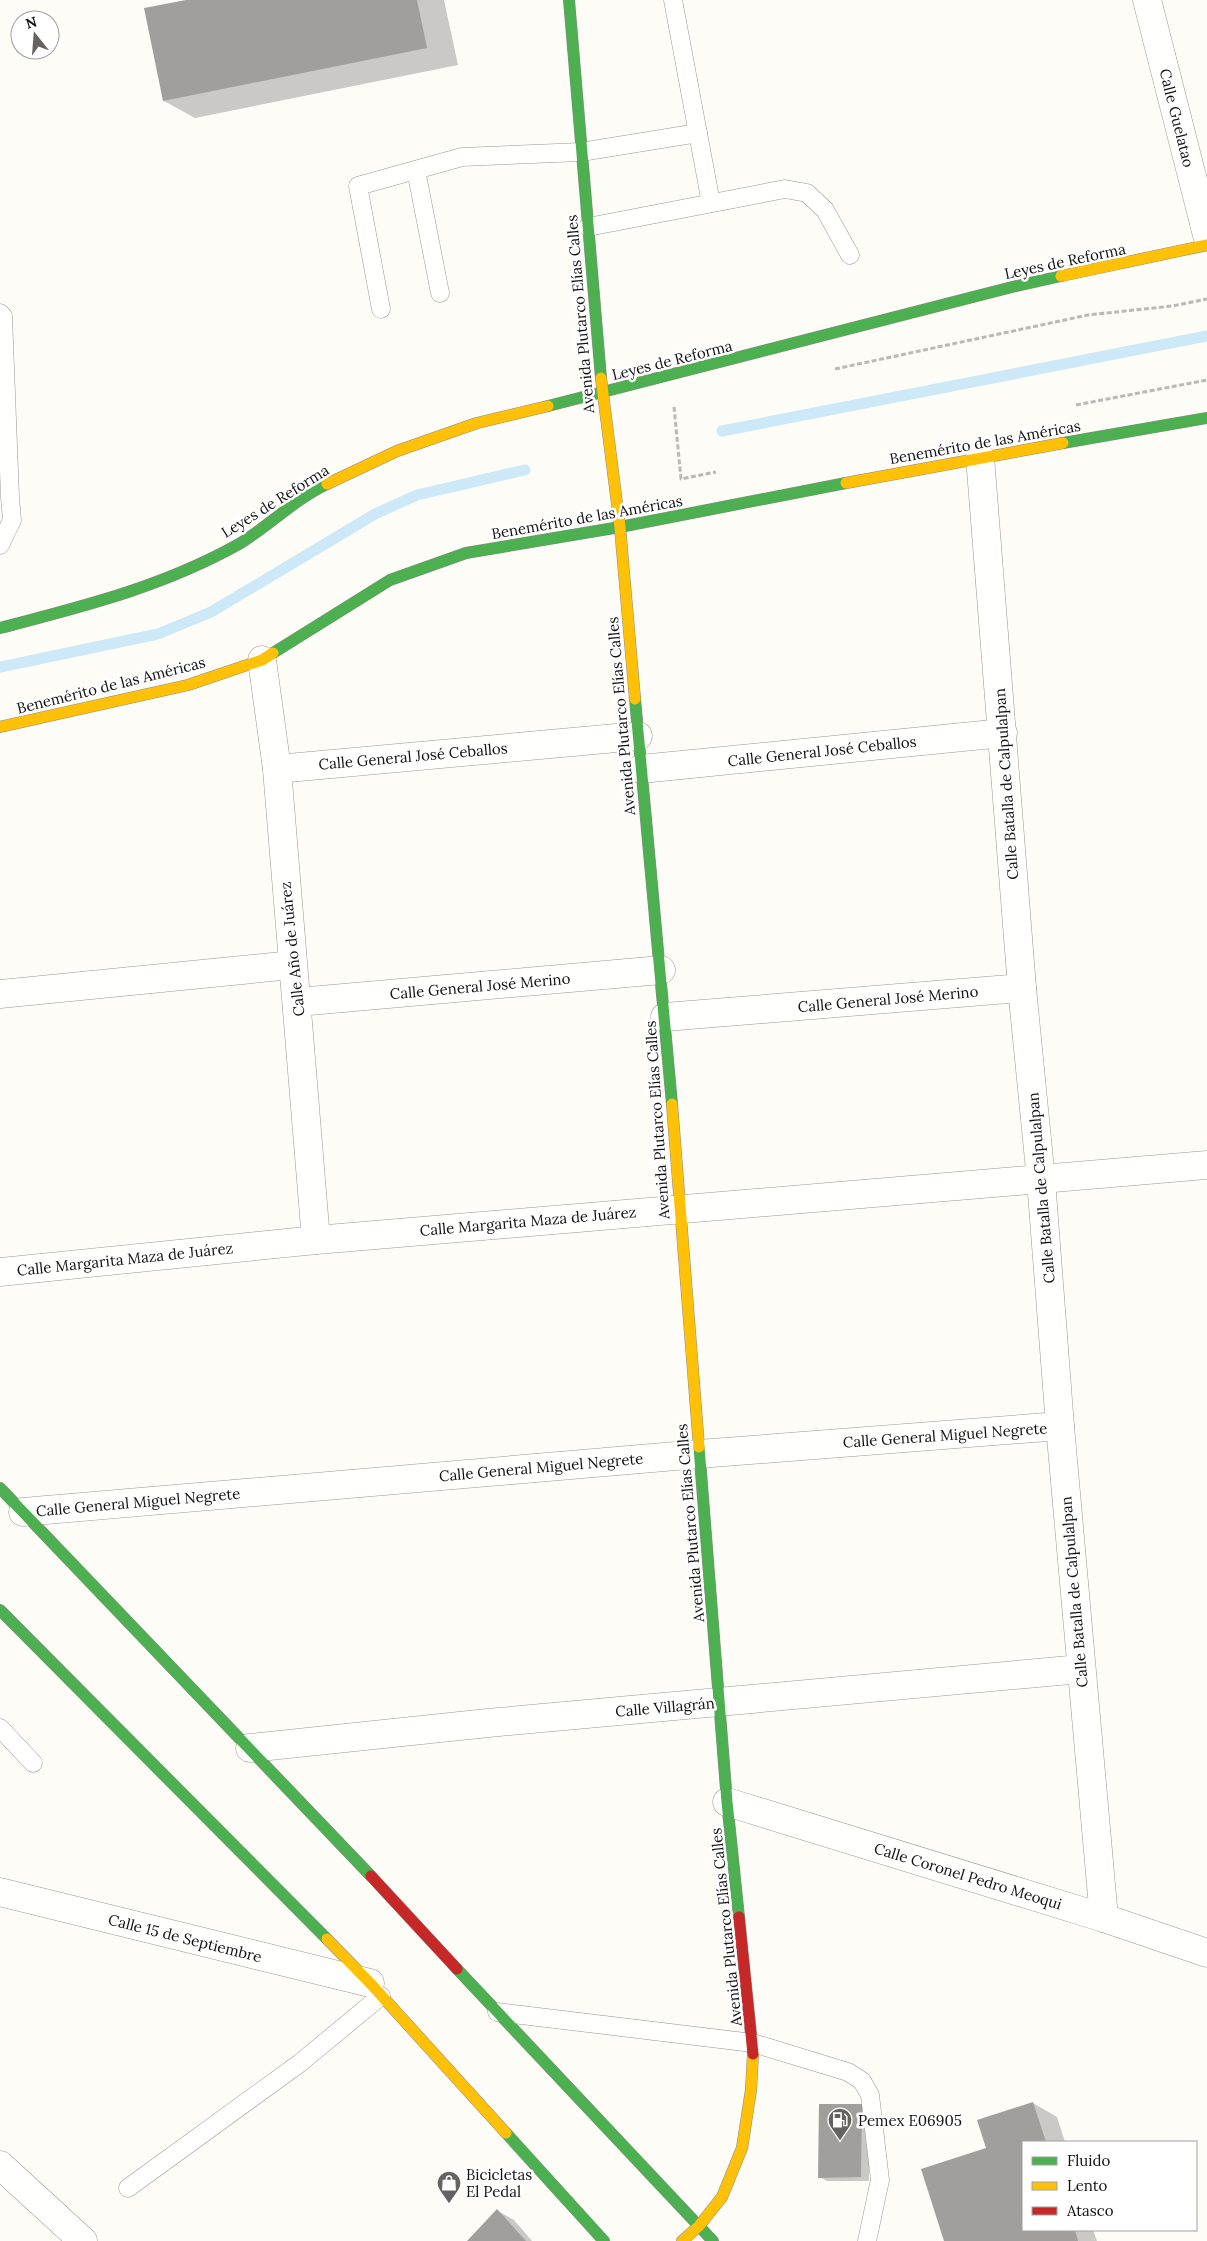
<svg xmlns="http://www.w3.org/2000/svg" width="1207" height="2241" viewBox="0 0 1207 2241" font-family="Lora,serif">
  <style>
    .shadow { fill: #0003 }
    .lines { fill: none; stroke-linecap: round; stroke-linejoin: round }
    .stream { stroke: #cde8f7; stroke-width: 11 }
    .building { fill: #a19f9c }
    .lane-casing { stroke: #979795; stroke-width: 19 }
    .street-casing { stroke: #979795; stroke-width: 29 }
    .fast-casing { stroke: #8e8d8b; stroke-width: 12 }
    .slow-casing { stroke: #8e8d8b; stroke-width: 12 }
    .jam-casing { stroke: #8e8d8b; stroke-width: 12 }
    .path { stroke: #b9b9b8; stroke-width: 3; stroke-dasharray: 5 2.5; stroke-linecap: butt }
    .lane { stroke: #fffffe; stroke-width: 18 }
    .street { stroke: #fffffe; stroke-width: 28 }
    .fast { stroke: #4caf50; stroke-width: 11 }
    .slow { stroke: #ffc107; stroke-width: 11 }
    .jam { stroke: #c62828; stroke-width: 11 }
    .labels { text-anchor: middle; dominant-baseline: central; stroke-width: 5; stroke-linejoin: round; paint-order: stroke }
    .street-label { font-size: 15px; fill: #111; stroke: #fff }
    .poi-label { font-size: 15px; fill: #111; stroke: #fff; text-anchor: start }
  </style>
  <rect width="100%" height="100%" fill="#fdfcf7"/>
  <g class="shadow">
    <polygon points="192,0 444,0 458,65 195,118 164,101"/>
    <polygon points="1033,2103 1057,2117 1065,2142 1023,2142 1023,2230 1093,2230 1097,2241 946,2241 987,2148"/>
    <polygon points="862,2105 869,2110 869,2181 827,2181 819,2177"/>
    <polygon points="498,2211 514,2220 532,2241 469,2241"/>
  </g>
  <g class="lines">
    <g class="stream">
      <polyline points="722,431 1207,336"/>
      <polyline points="0,667 158,634 211,612 375,514 417,495 525,470"/>
    </g>
  </g>
  <g class="building">
    <polygon points="186,0 417,0 427,48 163,101 144,8"/>
    <polygon points="1033,2102 1046,2142 1023,2142 1023,2230 1075,2230 1078,2241 944,2241 921,2169 986,2148 977,2120"/>
    <polygon points="819,2104 862,2104 861,2177 818,2178"/>
    <polygon points="497,2209 526,2241 467,2241"/>
  </g>
  <g class="lines">
    <defs>
      <g id="lane">
        <polyline points="673,0 711,203"/>
        <polyline points="416,170 440,293"/>
        <polyline points="588,227 785,189 807,193 825,210 850,255"/>
        <polyline points="381,309 358,186 462,157 581,152 698,133"/>
        <polyline points="0,313 3,316 10,497 12,520 0,545"/>
        <polyline points="0,1728 33,1763"/>
        <polyline points="497,2012 753,2043 848,2072 862,2081 870,2095 880,2180 867,2241"/>
        <polyline points="128,2188 300,2063 381,1996"/>
      </g>
      <g id="street">
        <polyline points="1147,0 1207,235"/>
        <polyline points="980,457 1022,988 1041,1180 1060,1426 1104,1918"/>
        <polyline points="262,660 277,769 316,1240"/>
        <polyline points="277,769 638,736"/>
        <polyline points="641,769 1003,733"/>
        <polyline points="0,994 292,965"/>
        <polyline points="298,1002 661,970"/>
        <polyline points="665,1017 1022,988"/>
        <polyline points="0,1272 316,1240 1207,1165"/>
        <polyline points="23,1512 699,1454 1060,1426"/>
        <polyline points="250,1748 488,1723 1081,1669"/>
        <polyline points="727,1802 1104,1918 1207,1953"/>
        <polyline points="0,1892 370,1983"/>
        <polyline points="0,2165 83,2241"/>
      </g>
      <g id="fast">
        <polyline points="569,0 601,378"/>
        <polyline points="548,406 1012,287 1061,276"/>
        <polyline points="1063,443 1207,418"/>
        <path d="M0,628c84,-22 162,-41 239,-84 30,-18 56,-45 88,-60"/>
        <polyline points="273,653 390,580 466,553 620,527 846,483"/>
        <polyline points="635,699 672,1104"/>
        <polyline points="699,1447 727,1802 739,1917"/>
        <polyline points="0,1488 371,1876"/>
        <polyline points="0,1610 327,1939"/>
        <polyline points="457,1969 713,2241"/>
        <polyline points="506,2133 604,2241"/>
      </g>
      <g id="slow">
        <polyline points="1061,276 1207,245"/>
        <polyline points="601,378 620,527 635,699"/>
        <polyline points="846,483 1063,443"/>
        <polyline points="327,484 397,451 477,423 548,406"/>
        <polyline points="0,727 188,685 262,660 273,653"/>
        <polyline points="672,1104 699,1447"/>
        <polyline points="327,1939 370,1983 506,2133"/>
        <polyline points="682,2241 699,2226 722,2197 742,2148 751,2090 753,2054"/>
      </g>
      <g id="jam">
        <polyline points="371,1876 457,1969"/>
        <polyline points="739,1917 753,2054"/>
      </g>
    </defs>
    <use href="#lane" class="lane-casing"/>
    <use href="#street" class="street-casing"/>
    <use href="#fast" class="fast-casing"/>
    <use href="#slow" class="slow-casing"/>
    <use href="#jam" class="jam-casing"/>
    <g class="path">
      <polyline points="835,369 1088,315 1172,306 1207,299"/>
      <polyline points="1076,405 1207,380"/>
      <polyline points="674,407 681,479 716,472"/>
    </g>
    <use href="#lane" class="lane"/>
    <use href="#street" class="street"/>
    <use href="#fast" class="fast"/>
    <use href="#slow" class="slow"/>
    <use href="#jam" class="jam"/>
  </g>
  <defs>
    <symbol id="fuel-pin" viewBox="-11 -11 22 30"><path d="M0 17L-7.5 6A9.5 9.5 0 1 1 7.5 6Z" fill="#646362" stroke="#fff"/><path d="M-5.5-6h7V0h2V4h1.3V-2.5L3-4.5l.8-.8L6-3V5H2.5V1h-1V6h-7ZM-4.2-4.7v3.2H.2V-4.7Z" fill="#fff"/></symbol>
    <symbol id="shop-pin" viewBox="-11 -11 22 30"><path d="M0 17L-7.5 6A9.5 9.5 0 1 1 7.5 6Z" fill="#646362" stroke="#fff"/><path d="M-5-2.5h2.3a2.7 3.5 0 0 1 5.4 0H5L5.5 6h-11ZM-1.5-2.5h3a1.5 2.3 0 0 0-3 0Z" fill="#fff"/></symbol>
  </defs>
  <g fill-rule="evenodd">
    <use href="#fuel-pin" x="826" y="2106" width="28" height="38"/>
    <use href="#shop-pin" x="435" y="2169" width="28" height="38"/>
  </g>
  <g class="labels">
    <g class="street-label">
      <text transform="translate(1177 118) rotate(76)">Calle Guelatao</text>
      <text transform="translate(1065 261) rotate(-12)">Leyes de Reforma</text>
      <text transform="translate(580 314) rotate(-95)">Avenida Plutarco Elías Calles</text>
      <text transform="translate(672 360) rotate(-14)">Leyes de Reforma</text>
      <text transform="translate(985 442) rotate(-10)">Benemérito de las Américas</text>
      <text transform="translate(275 501) rotate(-32)">Leyes de Reforma</text>
      <text transform="translate(587 517) rotate(-10)">Benemérito de las Américas</text>
      <text transform="translate(111 685) rotate(-14)">Benemérito de las Américas</text>
      <text transform="translate(621 716) rotate(-95)">Avenida Plutarco Elías Calles</text>
      <text transform="translate(822 751) rotate(-6)">Calle General José Ceballos</text>
      <text transform="translate(413 756) rotate(-5)">Calle General José Ceballos</text>
      <text transform="translate(1006 784) rotate(-94)">Calle Batalla de Calpulalpan</text>
      <text transform="translate(292 949) rotate(-96)">Calle Año de Juárez</text>
      <text transform="translate(480 986) rotate(-5)">Calle General José Merino</text>
      <text transform="translate(888 999) rotate(-5)">Calle General José Merino</text>
      <text transform="translate(657 1120) rotate(-94)">Avenida Plutarco Elías Calles</text>
      <text transform="translate(1041 1188) rotate(-95)">Calle Batalla de Calpulalpan</text>
      <text transform="translate(528 1221) rotate(-5)">Calle Margarita Maza de Juárez</text>
      <text transform="translate(125 1259) rotate(-6)">Calle Margarita Maza de Juárez</text>
      <text transform="translate(945 1435) rotate(-4)">Calle General Miguel Negrete</text>
      <text transform="translate(541 1467) rotate(-5)">Calle General Miguel Negrete</text>
      <text transform="translate(138 1502) rotate(-5)">Calle General Miguel Negrete</text>
      <text transform="translate(690 1523) rotate(-95)">Avenida Plutarco Elías Calles</text>
      <text transform="translate(1074 1592) rotate(-95)">Calle Batalla de Calpulalpan</text>
      <text transform="translate(665 1707) rotate(-5)">Calle Villagrán</text>
      <text transform="translate(968 1876) rotate(17)">Calle Coronel Pedro Meoqui</text>
      <text transform="translate(726 1927) rotate(-96)">Avenida Plutarco Elías Calles</text>
      <text transform="translate(185 1938) rotate(14)">Calle 15 de Septiembre</text>
    </g>
    <g class="poi-label">
      <text x="858" y="2120">Pemex E06905</text>
      <text x="466" y="2174">Bicicletas<tspan x="466" dy="17">El Pedal</tspan></text>
    </g>
  </g>
  <rect x="1022" y="2141" width="175" height="90" fill="#ffffff" stroke="#a0a0a0"/>
  <rect x="1032" y="2157" width="25" height="8" fill="#4caf50" stroke="#a0a0a0"/>
  <text x="1067" y="2166" font-size="15" fill="#111111">Fluido</text>
  <rect x="1032" y="2182" width="25" height="8" fill="#ffc107" stroke="#a0a0a0"/>
  <text x="1067" y="2191" font-size="15" fill="#111111">Lento</text>
  <rect x="1032" y="2207" width="25" height="8" fill="#c62828" stroke="#a0a0a0"/>
  <text x="1067" y="2216" font-size="15" fill="#111111">Atasco</text>
  <g transform="translate(35 35) rotate(343)"><circle r="24" fill="#ffffff" stroke="#a0a0a0"/>
  <path d="M0-4L9 19L0 12L-9 19Z" fill="#646362"/>
  <text y="-8" font-size="14" font-weight="bold" text-anchor="middle" fill="#111111">N</text>
  </g>
</svg>
